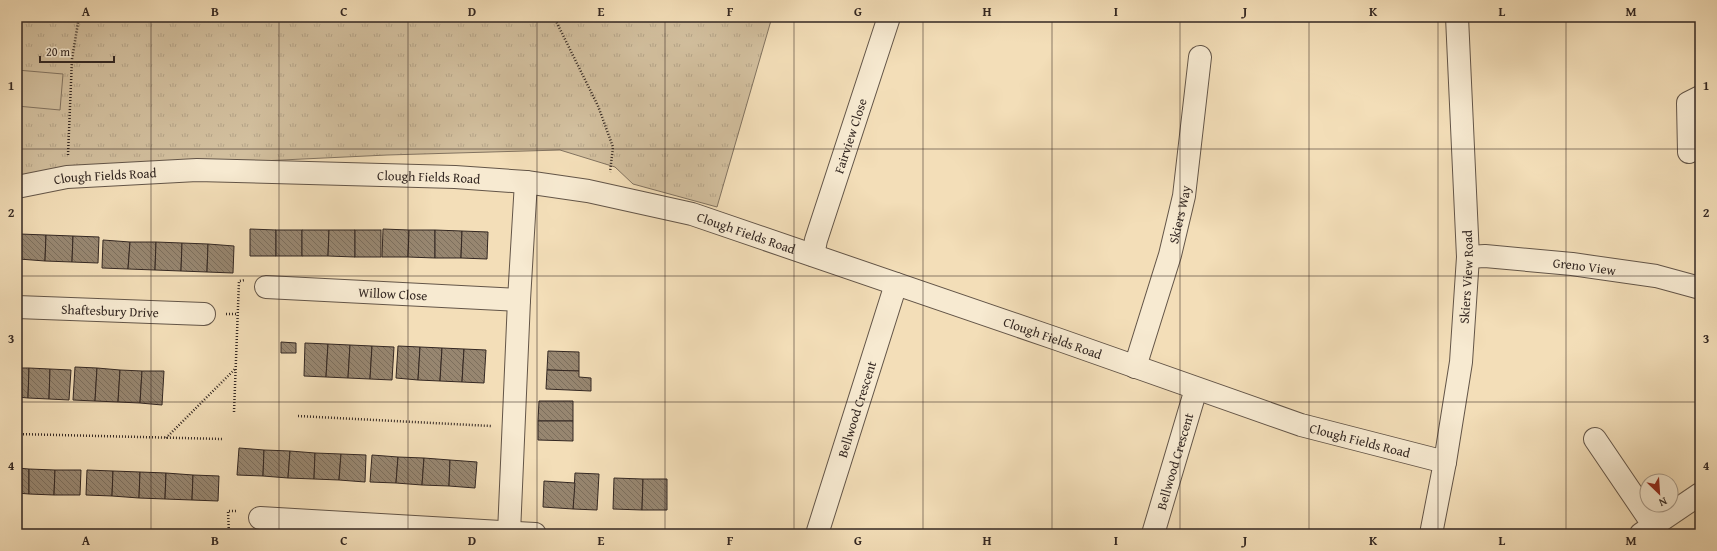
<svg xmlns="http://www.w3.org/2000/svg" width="1717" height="551" viewBox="0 0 1717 551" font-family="'Gentium Book Plus',serif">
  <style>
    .grass { fill: url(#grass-tufts); stroke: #827360 }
    .pitch { fill: #d2bf9e; stroke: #827360 }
    .building { fill: url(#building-back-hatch); stroke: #332722 }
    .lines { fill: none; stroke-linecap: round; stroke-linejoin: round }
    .minor-casing { stroke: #635548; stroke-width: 24 }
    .path { stroke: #332722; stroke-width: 2.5; stroke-dasharray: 1 2; stroke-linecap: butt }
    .minor { stroke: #f7ead1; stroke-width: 22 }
    .grid { fill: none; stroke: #332722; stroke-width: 1; stroke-opacity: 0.55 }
    .labels { text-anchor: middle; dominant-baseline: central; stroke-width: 3.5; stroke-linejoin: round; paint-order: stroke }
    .street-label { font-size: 13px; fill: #332722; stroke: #f7ead1 }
    .neatline { fill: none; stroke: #332722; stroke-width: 1.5 }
    .grid-label { font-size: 13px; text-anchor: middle; font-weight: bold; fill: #332722 }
  </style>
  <defs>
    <pattern id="grass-tufts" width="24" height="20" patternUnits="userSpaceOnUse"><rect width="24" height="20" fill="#d2bf9e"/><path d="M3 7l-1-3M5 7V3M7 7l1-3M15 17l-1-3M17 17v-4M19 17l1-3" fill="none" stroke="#b5a488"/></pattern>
    <pattern id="building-back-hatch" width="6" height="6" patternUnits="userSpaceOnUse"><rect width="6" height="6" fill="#978670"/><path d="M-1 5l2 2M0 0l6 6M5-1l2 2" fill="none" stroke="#7c6e5c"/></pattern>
  </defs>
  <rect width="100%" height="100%" fill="#f3deb8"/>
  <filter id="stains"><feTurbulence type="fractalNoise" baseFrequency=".005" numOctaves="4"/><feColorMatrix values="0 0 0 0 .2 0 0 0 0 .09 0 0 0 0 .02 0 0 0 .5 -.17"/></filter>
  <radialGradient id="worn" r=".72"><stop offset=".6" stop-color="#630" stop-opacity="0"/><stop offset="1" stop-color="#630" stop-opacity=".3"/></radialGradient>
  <polygon class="grass" points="17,17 772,17 717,207 633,184 615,167 560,150 387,155 198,164 17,180"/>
  <polygon class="pitch" points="17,70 63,74 60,110 17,106"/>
  <g class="building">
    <polygon points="250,229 276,230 276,256 250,256"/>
    <polygon points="383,229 409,230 408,257 382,257"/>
    <rect x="276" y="230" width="26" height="26"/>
    <polygon points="302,230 329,230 328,256 302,256"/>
    <polygon points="329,230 355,230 355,257 328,256"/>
    <rect x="355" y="230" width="26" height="27"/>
    <polygon points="409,230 435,230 435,258 408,257"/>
    <polygon points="435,230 462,231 461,258 435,258"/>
    <polygon points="462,231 488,232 487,259 461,258"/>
    <polygon points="17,234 20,234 19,259 17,259"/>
    <polygon points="20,234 46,235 45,261 19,259"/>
    <polygon points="46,235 73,236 72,262 45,261"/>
    <polygon points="73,236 99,237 98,263 72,262"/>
    <polygon points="103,240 130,242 128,269 102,268"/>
    <polygon points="130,242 156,242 155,270 128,269"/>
    <polygon points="156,242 182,243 181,271 155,270"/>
    <polygon points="182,243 208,244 207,272 181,271"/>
    <polygon points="208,244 234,246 233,273 207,272"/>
    <polygon points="281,342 296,343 296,353 281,353"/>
    <polygon points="305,343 328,344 326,377 304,376"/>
    <polygon points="328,344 350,345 348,378 326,377"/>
    <polygon points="350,345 372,346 370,379 348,378"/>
    <polygon points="372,346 394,347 392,380 370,379"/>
    <polygon points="398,346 420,347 418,380 396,378"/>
    <polygon points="420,347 442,348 440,381 418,380"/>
    <polygon points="442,348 464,349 462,382 440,381"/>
    <polygon points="464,349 486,350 484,383 462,382"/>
    <polygon points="548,351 579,352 579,371 547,370"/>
    <polygon points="75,367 97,368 95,401 73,400"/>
    <polygon points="17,368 29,368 28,398 17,397"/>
    <polygon points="29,368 50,369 49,399 28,398"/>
    <polygon points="97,368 120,370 118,402 95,401"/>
    <polygon points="50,369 71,370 69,400 49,399"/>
    <polygon points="120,370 142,371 140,403 118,402"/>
    <polygon points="547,370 579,371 579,377 591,378 591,391 546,389"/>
    <polygon points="142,371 164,371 162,405 140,403"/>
    <polygon points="539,401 573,401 573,421 538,421"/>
    <polygon points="538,421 573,421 573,441 538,440"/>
    <polygon points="239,448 264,450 263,476 237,475"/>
    <polygon points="264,450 290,451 288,478 263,476"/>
    <polygon points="290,451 315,453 314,479 288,478"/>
    <polygon points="315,453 341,454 339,480 314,479"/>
    <polygon points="341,454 366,455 365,482 339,480"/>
    <polygon points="372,455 398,457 396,483 370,482"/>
    <polygon points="398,457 424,458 422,485 396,483"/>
    <polygon points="424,458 450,460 449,486 422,485"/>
    <polygon points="450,460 477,462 475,488 449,486"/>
    <polygon points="17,468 29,469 29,494 17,493"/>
    <polygon points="29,469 55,470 54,495 29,494"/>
    <polygon points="55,470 81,470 80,495 54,495"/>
    <polygon points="87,470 113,471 112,496 86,495"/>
    <polygon points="113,471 140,472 139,498 112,496"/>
    <polygon points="140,472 166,473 165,499 139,498"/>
    <polygon points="166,473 193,475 192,500 165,499"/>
    <polygon points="575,473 599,474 597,510 573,509"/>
    <polygon points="193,475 219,476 218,501 192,500"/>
    <polygon points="614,478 643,479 642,510 613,509"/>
    <polygon points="643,479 667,479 667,510 642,510"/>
    <polygon points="544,481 575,483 573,509 543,507"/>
  </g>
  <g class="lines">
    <defs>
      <g id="minor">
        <polyline points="1689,152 1688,103 1700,97"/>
        <path id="s1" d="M17,187l50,-10 130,-7 258,7 71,5 62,9 104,23 365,125 244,86 144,37"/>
        <path id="s2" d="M813,255l3,-15 73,-223"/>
        <path id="s3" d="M1468,257l17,-1 87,8 84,12 44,12"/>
        <path id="s4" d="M266,287l253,13"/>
        <path id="s5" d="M17,307l187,7"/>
        <path id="s6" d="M1135,367l35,-112 14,-59 16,-139"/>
        <polyline points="1595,439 1654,526"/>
        <polyline points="260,518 535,534"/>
        <polyline points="509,533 519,300 526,182"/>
        <path id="s7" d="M817,534l79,-250"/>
        <path id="s8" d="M1153,534l43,-145"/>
        <path id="s9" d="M1431,534l14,-72 16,-100 7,-105 -11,-240"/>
        <polyline points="1641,534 1700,494"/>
      </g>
    </defs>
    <use href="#minor" class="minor-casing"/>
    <g class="path">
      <polyline points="554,17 598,106 613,147 610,172"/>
      <polyline points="68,155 72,59 79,17"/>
      <polyline points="226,314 238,314"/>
      <polyline points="234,412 239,281 245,280"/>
      <polyline points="298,416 491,426"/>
      <polyline points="17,434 223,439"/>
      <polyline points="166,438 236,368"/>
      <polyline points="229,534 228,511 237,511"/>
    </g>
    <use href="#minor" class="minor"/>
  </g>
  <path class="grid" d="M151,17v517M279,17v517M408,17v517M537,17v517M665,17v517M794,17v517M923,17v517M1052,17v517M1180,17v517M1309,17v517M1438,17v517M1566,17v517M17,149h1683M17,276h1683M17,402h1683"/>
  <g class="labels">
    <g class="street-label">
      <text stroke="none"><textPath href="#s2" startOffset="125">Fairview Close</textPath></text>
      <text stroke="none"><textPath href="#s1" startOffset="89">Clough Fields Road</textPath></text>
      <text stroke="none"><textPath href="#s1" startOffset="413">Clough Fields Road</textPath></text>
      <text stroke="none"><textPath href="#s6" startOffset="159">Skiers Way</textPath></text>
      <text stroke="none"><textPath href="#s1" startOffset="737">Clough Fields Road</textPath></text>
      <text stroke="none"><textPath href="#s3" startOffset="117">Greno View</textPath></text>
      <text stroke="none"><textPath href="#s9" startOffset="260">Skiers View Road</textPath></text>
      <text stroke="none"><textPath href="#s4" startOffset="127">Willow Close</textPath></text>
      <text stroke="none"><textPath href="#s5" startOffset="93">Shaftesbury Drive</textPath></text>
      <text stroke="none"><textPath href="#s1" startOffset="1061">Clough Fields Road</textPath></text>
      <text stroke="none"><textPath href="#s7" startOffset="131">Bellwood Crescent</textPath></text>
      <text stroke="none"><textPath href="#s1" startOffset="1385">Clough Fields Road</textPath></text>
      <text stroke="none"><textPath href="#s8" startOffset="76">Bellwood Crescent</textPath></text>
    </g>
  </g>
  <rect width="1717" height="551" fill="none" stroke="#f3deb8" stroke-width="44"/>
  <g transform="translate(1659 493) rotate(155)"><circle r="19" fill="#f7ead1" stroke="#a99c8b"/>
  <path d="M0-3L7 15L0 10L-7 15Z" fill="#8f2418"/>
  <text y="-6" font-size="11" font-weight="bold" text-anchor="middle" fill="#332722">N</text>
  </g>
  <path d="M40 56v6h74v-6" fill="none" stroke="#332722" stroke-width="2"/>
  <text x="46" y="56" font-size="12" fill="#332722" stroke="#f7ead1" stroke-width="3" paint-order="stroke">20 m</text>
  <rect x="22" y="22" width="1673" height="507" class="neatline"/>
  <g class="grid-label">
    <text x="86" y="16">A</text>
    <text x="215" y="16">B</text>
    <text x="344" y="16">C</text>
    <text x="472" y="16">D</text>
    <text x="601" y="16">E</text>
    <text x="730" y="16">F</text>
    <text x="858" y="16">G</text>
    <text x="987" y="16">H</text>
    <text x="1116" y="16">I</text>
    <text x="1245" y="16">J</text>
    <text x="1373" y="16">K</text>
    <text x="1502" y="16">L</text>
    <text x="1631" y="16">M</text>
    <text x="11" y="90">1</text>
    <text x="1706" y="90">1</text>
    <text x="11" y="217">2</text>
    <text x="1706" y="217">2</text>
    <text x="11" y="343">3</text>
    <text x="1706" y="343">3</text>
    <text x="11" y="470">4</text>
    <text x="1706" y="470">4</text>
    <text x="86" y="545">A</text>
    <text x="215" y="545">B</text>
    <text x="344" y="545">C</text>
    <text x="472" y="545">D</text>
    <text x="601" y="545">E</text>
    <text x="730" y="545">F</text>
    <text x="858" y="545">G</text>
    <text x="987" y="545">H</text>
    <text x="1116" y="545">I</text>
    <text x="1245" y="545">J</text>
    <text x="1373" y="545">K</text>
    <text x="1502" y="545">L</text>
    <text x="1631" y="545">M</text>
  </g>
  <rect width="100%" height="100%" filter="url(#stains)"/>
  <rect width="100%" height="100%" fill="url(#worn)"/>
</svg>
